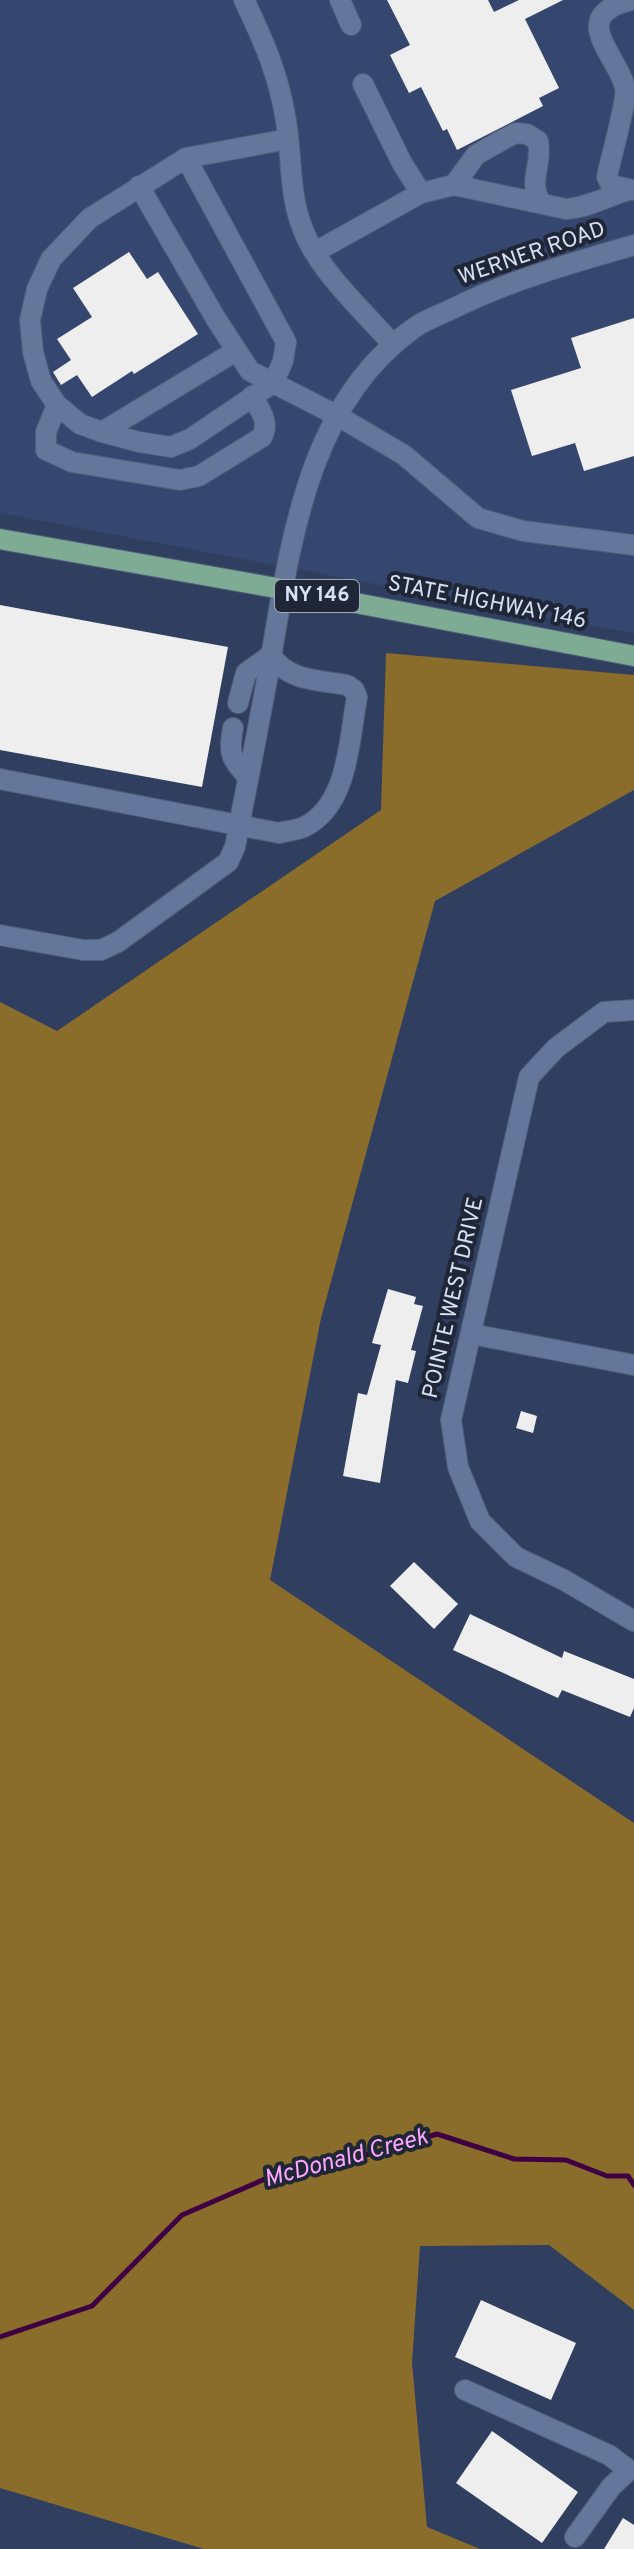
<svg xmlns="http://www.w3.org/2000/svg" width="634" height="2549" viewBox="0 0 634 2549" font-family="Overpass,sans-serif">
  <style>
    .built { fill: #36476f }
    .forest { fill: #8a6d2b }
    .lines { fill: none; stroke-linecap: round; stroke-linejoin: round }
    .stream { stroke: #3e0042; stroke-width: 5 }
    .building { fill: #eee }
    .minor-casing { stroke: #515d79; stroke-width: 22 }
    .major-casing { stroke: #515d79; stroke-width: 22 }
    .minor { stroke: #65769b; stroke-width: 20 }
    .major { stroke: #7eab94; stroke-width: 20 }
    .labels { text-anchor: middle; dominant-baseline: central; stroke-width: 8; stroke-linejoin: round; paint-order: stroke }
    .shield { fill: #1f2636; stroke: #9fa8bc; stroke-width: 2 }
    .shield-label { font-size: 20px; font-weight: bold; fill: #d6e0f5 }
    .street-label { font-size: 22px; fill: #d6e0f5; stroke: #1f2636 }
    .water-label { font-size: 24px; font-style: italic; fill: #faa7fd; stroke: #1f2636 }
  </style>
  <rect width="100%" height="100%" fill="#303f60"/>
  <polygon class="built" points="0,0 634,0 634,633 0,513"/>
  <polygon class="forest" points="386,653 634,675 634,790 435,901 321,1318 270,1580 634,1823 634,2310 549,2245 420,2246 412,2363 427,2527 480,2549 204,2549 0,2488 0,1002 57,1031 381,810"/>
  <g class="lines">
    <polyline class="stream" points="0,2337 92,2306 182,2215 272,2176 374,2153 437,2134 514,2159 566,2160 607,2176 628,2176 634,2185"/>
  </g>
  <g class="building">
    <polygon points="387,0 488,0 494,12 519,0 563,0 525,19 559,88 539,98 543,106 457,150 447,129 443,131 421,87 409,93 390,55 410,45"/>
    <polygon points="129,252 147,279 158,272 198,334 134,374 132,371 92,397 77,375 61,385 53,372 71,360 57,339 92,317 73,288"/>
    <polygon points="634,318 634,456 584,471 575,443 532,456 511,390 581,368 571,338"/>
    <polygon points="0,605 228,647 202,787 0,750"/>
    <polygon points="388,1289 416,1297 414,1304 423,1306 411,1350 416,1351 408,1383 396,1380 380,1483 343,1476 358,1393 367,1395 381,1345 372,1343"/>
    <polygon points="521,1411 537,1416 533,1433 516,1428"/>
    <polygon points="414,1562 458,1604 434,1629 390,1586"/>
    <polygon points="470,1614 562,1658 564,1651 634,1679 634,1708 630,1717 562,1690 558,1698 453,1650"/>
    <polygon points="481,2300 576,2343 551,2400 455,2357"/>
    <polygon points="492,2431 578,2492 542,2543 456,2483"/>
    <polygon points="623,2518 634,2525 634,2549 604,2549"/>
  </g>
  <g class="lines">
    <defs>
      <g id="minor">
        <path d="M244,0c20,41 35,76 42,121 6,34 3,70 15,103 14,44 62,86 92,121"/>
        <polyline points="340,0 351,25"/>
        <path d="M632,0c-65,16 -16,53 -7,87 3,12 -15,73 -18,90l4,8 22,5"/>
        <polyline points="363,84 402,163 421,193"/>
        <polyline points="186,158 286,342 283,361 273,383 190,439 171,447 139,442 102,432 80,424 57,405 41,381 33,352 30,320 37,289 51,259 90,218 186,158 288,139"/>
        <path d="M454,185l22,-30 28,-16 12,-6 11,1 11,7c5,25 -11,39 3,62"/>
        <polyline points="139,186 216,319 250,371 338,416 404,455 478,518 523,531 634,545"/>
        <path d="M315,252l106,-59 33,-8 112,24c21,-1 42,-13 63,-19"/>
        <path d="M57,405l-11,27v18l26,12 108,18 19,-4 63,-39c8,-15 -2,-27 -10,-41"/>
        <polyline points="102,432 236,351"/>
        <path d="M233,728c-5,26 -2,30 15,49"/>
        <path d="M0,779l279,54c8,-2 18,-3 25,-6 45,-22 45,-88 53,-130l-3,-7 -7,-5c-28,-5 -60,-4 -76,-30l-25,18 -8,30"/>
        <path d="M0,935l83,15h18l17,-8 110,-80 7,-15c12,-63 25,-127 36,-190 20,-117 38,-255 143,-329 11,-8 25,-13 38,-19 58,-29 120,-46 182,-64"/>
        <polyline points="634,1010 604,1012 556,1048 529,1077 451,1420 458,1467 480,1521 516,1557 564,1580 634,1621"/>
        <polyline points="471,1334 634,1365"/>
        <polyline points="465,2390 609,2455 629,2470 611,2487 575,2537"/>
      </g>
      <polyline id="major" points="0,539 282,589 634,656"/>
    </defs>
    <use href="#minor" class="minor-casing"/>
    <use href="#major" class="major-casing"/>
    <use href="#minor" class="minor"/>
    <use href="#major" class="major"/>
  </g>
  <g class="labels">
    <rect class="shield" x="275" y="580" width="84" height="32" rx="6"/>
    <g class="shield-label">
      <text x="317" y="596">NY 146</text>
    </g>
    <g class="street-label">
      <text transform="translate(532 254) rotate(-19)">WERNER ROAD</text>
      <text transform="translate(487 603) rotate(11)">STATE HIGHWAY 146</text>
      <text transform="translate(454 1298) rotate(-77)">POINTE WEST DRIVE</text>
    </g>
    <g class="water-label">
      <text transform="translate(346 2159) rotate(-15)">McDonald Creek</text>
    </g>
  </g>
</svg>
